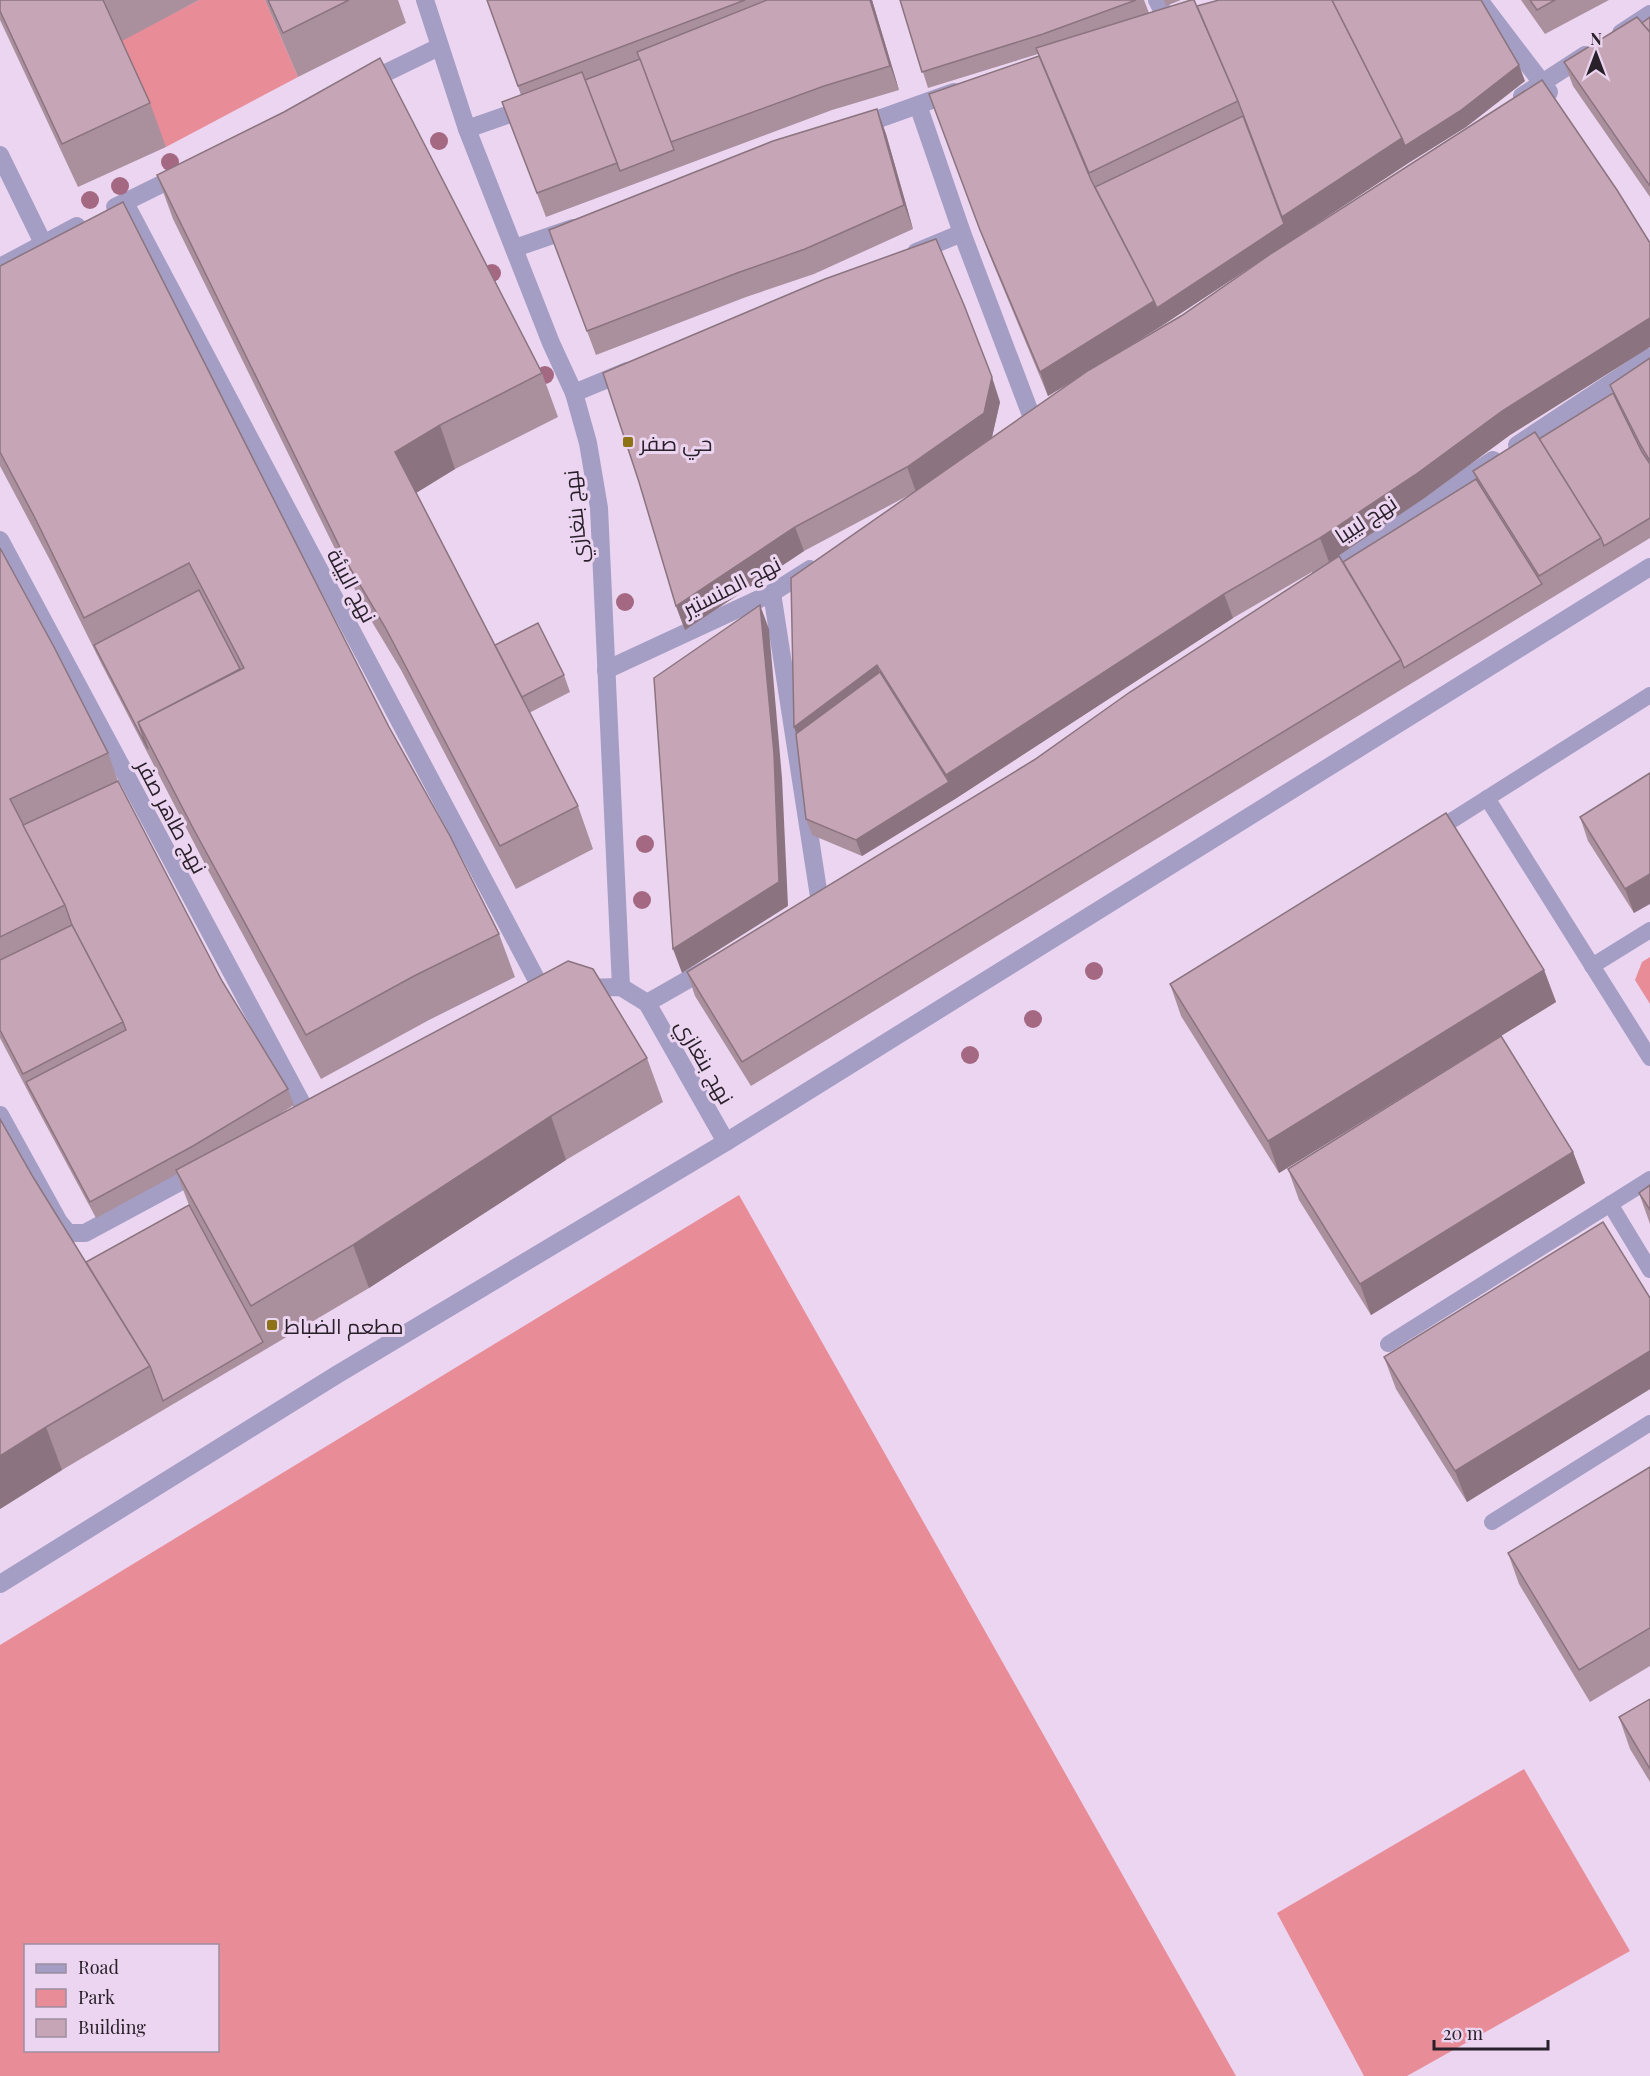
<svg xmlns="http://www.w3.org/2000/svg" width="1650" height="2076" viewBox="0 0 1650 2076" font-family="'Playfair Display',Cairo,serif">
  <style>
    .green { fill: #e88d98; fill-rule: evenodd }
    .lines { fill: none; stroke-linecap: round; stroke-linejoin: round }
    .service { stroke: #a49dc4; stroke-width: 16 }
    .minor { stroke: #a49dc4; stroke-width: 18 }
    .tertiary { stroke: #a49dc4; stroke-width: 18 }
    .tree { fill: #a56882 }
    .wall { fill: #aa8f9d }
    .shaded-wall { fill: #8b747f }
    .building { fill: #c6a6b6; stroke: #8b747f; stroke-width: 1.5 }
    .poi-dot { fill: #8e7216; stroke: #ebd5f0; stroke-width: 2 }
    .labels { text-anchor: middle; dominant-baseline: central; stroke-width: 6; stroke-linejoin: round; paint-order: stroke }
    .poi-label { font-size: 21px; fill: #29202a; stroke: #ebd5f0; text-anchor: start }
    .street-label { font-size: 21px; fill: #29202a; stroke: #ebd5f0 }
  </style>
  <rect width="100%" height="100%" fill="#ebd5f0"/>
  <g class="green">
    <polygon points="199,0 265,0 298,77 166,147 118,42"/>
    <polygon points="1650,957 1650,1004 1635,980 1642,962"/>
    <path d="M739,1195l497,881h-1236v-431zM26,1946h192v104h-192z"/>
    <polygon points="1524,1769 1630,1951 1407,2076 1364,2076 1277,1913"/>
  </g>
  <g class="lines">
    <g class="service">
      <polyline points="1487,798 1650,1058"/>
      <polyline points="1432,833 1650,695"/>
      <polyline points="1592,966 1650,930"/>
      <polyline points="1610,1204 1650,1270"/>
      <polyline points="1388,1344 1650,1179"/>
      <polyline points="1492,1522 1650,1423"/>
    </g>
    <g class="minor">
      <polyline points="425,0 467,129 551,343 574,393 588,443 599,508 621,987"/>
      <polyline points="1157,0 1166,18"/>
      <polyline points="1479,0 1549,92"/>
      <polyline points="1621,33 1650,14"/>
      <polyline points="365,83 439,47"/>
      <polyline points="1522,96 1585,55"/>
      <polyline points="918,105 962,233 1034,423"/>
      <polyline points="859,126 954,92"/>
      <polyline points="467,129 530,107"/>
      <polyline points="0,155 43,243"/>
      <polyline points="125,203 541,988"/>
      <polyline points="115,207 182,174"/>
      <polyline points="515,248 573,228"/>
      <polyline points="916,252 962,233"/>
      <polyline points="0,267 77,226"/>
      <polyline points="574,393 627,371"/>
      <polyline points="1517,445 1650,357"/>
      <polyline points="0,540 307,1113"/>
      <polyline points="1321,573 1493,460"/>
      <polyline points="772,593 820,903"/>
      <polyline points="606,670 772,593 810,569"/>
      <polyline points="582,988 621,987 647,1003 726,1142"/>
      <polyline points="647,1003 710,967"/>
      <polyline points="0,1115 59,1222 68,1233 85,1233 202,1170"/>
    </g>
    <polyline class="tertiary" points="0,1584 338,1374 726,1142 1650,567"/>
  </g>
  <g class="tree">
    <circle cx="439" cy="141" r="9"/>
    <circle cx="170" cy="162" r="9"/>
    <circle cx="120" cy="186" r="9"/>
    <circle cx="90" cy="200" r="9"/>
    <circle cx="492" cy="273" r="9"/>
    <circle cx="545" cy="375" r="9"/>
    <circle cx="625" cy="602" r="9"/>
    <circle cx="645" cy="844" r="9"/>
    <circle cx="642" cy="900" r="9"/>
    <circle cx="1094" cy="971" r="9"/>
    <circle cx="1033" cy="1019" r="9"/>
    <circle cx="970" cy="1055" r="9"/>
  </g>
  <g class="wall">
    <polygon points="0,0 199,0 122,41 150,103 166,147 78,187 0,20"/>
    <polygon points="265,0 398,0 406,23 298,77"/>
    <polygon points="487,0 872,0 899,90 832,110 546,217 502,102 521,95"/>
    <polygon points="900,0 1144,0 1149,13 1197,6 1525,81 1466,127 1410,162 1163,325 1113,356 1650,243 1650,347 1510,435 1423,499 1335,558 1343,562 1476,479 1473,471 1539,439 1613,393 1610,385 1650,358 1650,538 751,1086 695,996 687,972 1034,760 1329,562 1233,618 955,799 862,856 812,835 806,819 911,494 804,551 685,630 676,606 639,482 1000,402 992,437 1077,379 1048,396 989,254 929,94 1039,56 1038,54 928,88"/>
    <polygon points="1164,0 1181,0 1166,6"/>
    <polygon points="1521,0 1609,0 1545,34"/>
    <polygon points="1650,17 1650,197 1573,86 1564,62 1642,23"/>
    <polygon points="877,109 886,134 913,229 814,274 746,297 596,355 549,230"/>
    <polygon points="157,175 542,373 558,417 455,469 416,493 495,645 564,675 570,692 529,713 578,806 593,849 516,889 401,670 366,612 173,219"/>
    <polygon points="0,266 389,727 499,934 515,977 429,1020 321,1079 209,872 100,661 51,562 0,466"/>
    <polygon points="0,548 108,753 118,781 222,981 288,1089 294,1105 280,1114 647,1058 663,1102 566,1160 369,1288 62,1470 0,1509 33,1177 86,1262 189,1205 177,1174 96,1218 32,1099 0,1038"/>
    <polygon points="1650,773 1634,913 1588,841 1580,817"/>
    <polygon points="1544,970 1556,1002 1279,1173 1181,1016 1170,984"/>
    <polygon points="1573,1152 1585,1183 1371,1315 1299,1200 1288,1169"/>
    <polygon points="1650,1185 1650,1224 1639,1193"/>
    <polygon points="1650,1298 1650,1389 1467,1502 1396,1389 1384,1357"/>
    <polygon points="1650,1467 1650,1666 1590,1702 1519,1584 1508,1553"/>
    <polygon points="1650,1699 1650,1782 1630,1749 1619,1717"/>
  </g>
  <g class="shaded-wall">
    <polygon points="870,0 872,0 899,90 890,66"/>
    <polygon points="1519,65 1525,81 1466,127 1410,162 1163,325 1048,396 1040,372 1402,138"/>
    <polygon points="877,109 886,134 913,229 904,205"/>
    <polygon points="1650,318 1650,347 1510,435 1423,499 1329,562 1320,538 1502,411"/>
    <polygon points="992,377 1000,402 992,437 916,492 907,467"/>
    <polygon points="440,425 455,469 411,496 395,452"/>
    <polygon points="795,527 804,551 685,630 676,606"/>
    <polygon points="1224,594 1233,618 955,799 862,856 856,840 949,782 946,775"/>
    <polygon points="760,605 769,629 782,778 788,906 682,973 673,949"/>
    <polygon points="877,665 886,689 802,751 794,727"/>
    <polygon points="1650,874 1650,904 1634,913 1625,889"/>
    <polygon points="1544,970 1556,1002 1279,1173 1268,1141"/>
    <polygon points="551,1116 566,1160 369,1288 353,1245"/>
    <polygon points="1573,1152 1585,1183 1371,1315 1360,1284"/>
    <polygon points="1650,1351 1650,1389 1467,1502 1455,1471"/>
    <polygon points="46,1427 62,1470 0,1509 0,1456"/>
  </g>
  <g class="building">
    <polygon points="0,0 103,0 150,103 62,144 0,11"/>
    <polygon points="268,0 349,0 283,33"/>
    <polygon points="487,0 745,0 518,86"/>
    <polygon points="767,0 870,0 890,66 824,86 671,142 637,52"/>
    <polygon points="900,0 1136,0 1043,34 922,72"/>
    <polygon points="1191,0 1194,0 1238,101 1089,173 1036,48"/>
    <polygon points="1219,0 1332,0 1402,138 1282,217 1238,101 1197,6"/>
    <polygon points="1332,0 1481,0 1519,65 1460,111 1405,146 1402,138"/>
    <polygon points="1530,0 1555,0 1537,10"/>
    <polygon points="1637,17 1650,32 1650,186 1564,62"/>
    <polygon points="1650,17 1650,32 1642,23"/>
    <polygon points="1039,56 1091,180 1154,301 1040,372 980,230 929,94"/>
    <polygon points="380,58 542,373 440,425 395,452 578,806 500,846 385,627 350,568 157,175 284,112"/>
    <polygon points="640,59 674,150 620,171 585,80"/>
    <polygon points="582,72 617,163 537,193 502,102"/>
    <polygon points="1542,80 1617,190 1650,243 1650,318 1502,411 1415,475 1320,538 1224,594 946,775 877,665 794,727 791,578 1089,370 1181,316 1272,253"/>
    <polygon points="877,109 904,205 805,249 737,273 587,331 549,230 773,141"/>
    <polygon points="1243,116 1284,224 1157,308 1154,301 1095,187"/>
    <polygon points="123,202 389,727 450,836 499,934 414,976 306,1035 193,828 138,722 244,668 189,563 84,618 35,518 0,452 0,266"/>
    <polygon points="936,239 964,305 992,377 984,413 907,467 795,527 676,606 639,482 603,373 825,279"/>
    <polygon points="1650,358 1650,461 1640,444 1610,385"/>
    <polygon points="1613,393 1642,452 1650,464 1650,518 1604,546 1601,538 1539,439"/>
    <polygon points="1535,432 1601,538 1539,576 1473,471"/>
    <polygon points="1476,479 1542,584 1404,668 1401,660 1343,562"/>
    <polygon points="0,548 54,647 108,753 10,799 65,905 0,937"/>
    <polygon points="1339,556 1401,660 742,1062 687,972 1034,760 1130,692"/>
    <polygon points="199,590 240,669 138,722 148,749 94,645"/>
    <polygon points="760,605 774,754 779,882 673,949 654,678"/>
    <polygon points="538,623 564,675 522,697 495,645"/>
    <polygon points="880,672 949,782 856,840 806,819 796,734"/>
    <polygon points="1650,773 1650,874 1625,889 1580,817"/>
    <polygon points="118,781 222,981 288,1089 193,1146 90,1202 26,1082 126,1030 123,1022 72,925 65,905 23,825"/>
    <polygon points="1446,813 1544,970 1268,1141 1170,984"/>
    <polygon points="72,925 123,1022 23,1074 0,1030 0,960"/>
    <polygon points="568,961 593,969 647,1058 551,1116 353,1245 251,1306 176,1170"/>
    <polygon points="1501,1036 1573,1152 1360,1284 1288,1169"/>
    <polygon points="0,1119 33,1177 150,1366 46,1427 0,1456"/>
    <polygon points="1650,1185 1650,1210 1639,1193"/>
    <polygon points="189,1205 263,1342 163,1401 150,1366 86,1262"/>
    <polygon points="1603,1222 1650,1298 1650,1351 1455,1471 1384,1357"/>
    <polygon points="1650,1467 1650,1628 1579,1670 1508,1553"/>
    <polygon points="1650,1699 1650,1769 1619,1717"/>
  </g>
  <g class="poi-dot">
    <rect x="622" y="436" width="12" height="12" rx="3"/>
    <rect x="266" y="1319" width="12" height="12" rx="3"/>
  </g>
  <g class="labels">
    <g class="poi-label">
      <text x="640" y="442">حي صفر</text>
      <text x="284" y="1325">مطعم الضباط</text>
    </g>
    <g class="street-label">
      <text transform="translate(574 517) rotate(-96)">نهج بنغازي</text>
      <text transform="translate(1365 518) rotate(-33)">نهج ليبيا</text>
      <text transform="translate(353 585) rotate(62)">نهج البيئة</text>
      <text transform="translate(731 585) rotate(-27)">نهج المنستير</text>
      <text transform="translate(173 816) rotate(62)">نهج طاهر صفر</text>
      <text transform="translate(706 1061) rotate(60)">نهج بنغازي</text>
    </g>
  </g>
  <rect x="24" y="1944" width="195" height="108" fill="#ebd5f0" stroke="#9d8da1" stroke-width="1.5"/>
  <rect x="36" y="1964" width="30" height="9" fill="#a49dc4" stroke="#9d8da1" stroke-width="1.5"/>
  <text x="78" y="1974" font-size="18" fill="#29202a">Road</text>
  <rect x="36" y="1989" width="30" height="18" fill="#e88d98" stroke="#9d8da1" stroke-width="1.5"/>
  <text x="78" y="2004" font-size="18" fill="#29202a">Park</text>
  <rect x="36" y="2019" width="30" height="18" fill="#c6a6b6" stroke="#9d8da1" stroke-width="1.5"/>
  <text x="78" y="2034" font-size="18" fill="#29202a">Building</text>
  <g transform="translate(1596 54)" stroke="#ebd5f0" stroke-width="4.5" paint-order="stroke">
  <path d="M0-4.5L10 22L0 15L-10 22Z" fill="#29202a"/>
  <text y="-9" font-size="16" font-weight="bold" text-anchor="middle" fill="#29202a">N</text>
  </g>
  <path d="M1434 2040v9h114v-9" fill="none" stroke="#29202a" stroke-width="3"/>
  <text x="1443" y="2040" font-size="18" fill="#29202a" stroke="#ebd5f0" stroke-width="4.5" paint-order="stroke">20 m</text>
</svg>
